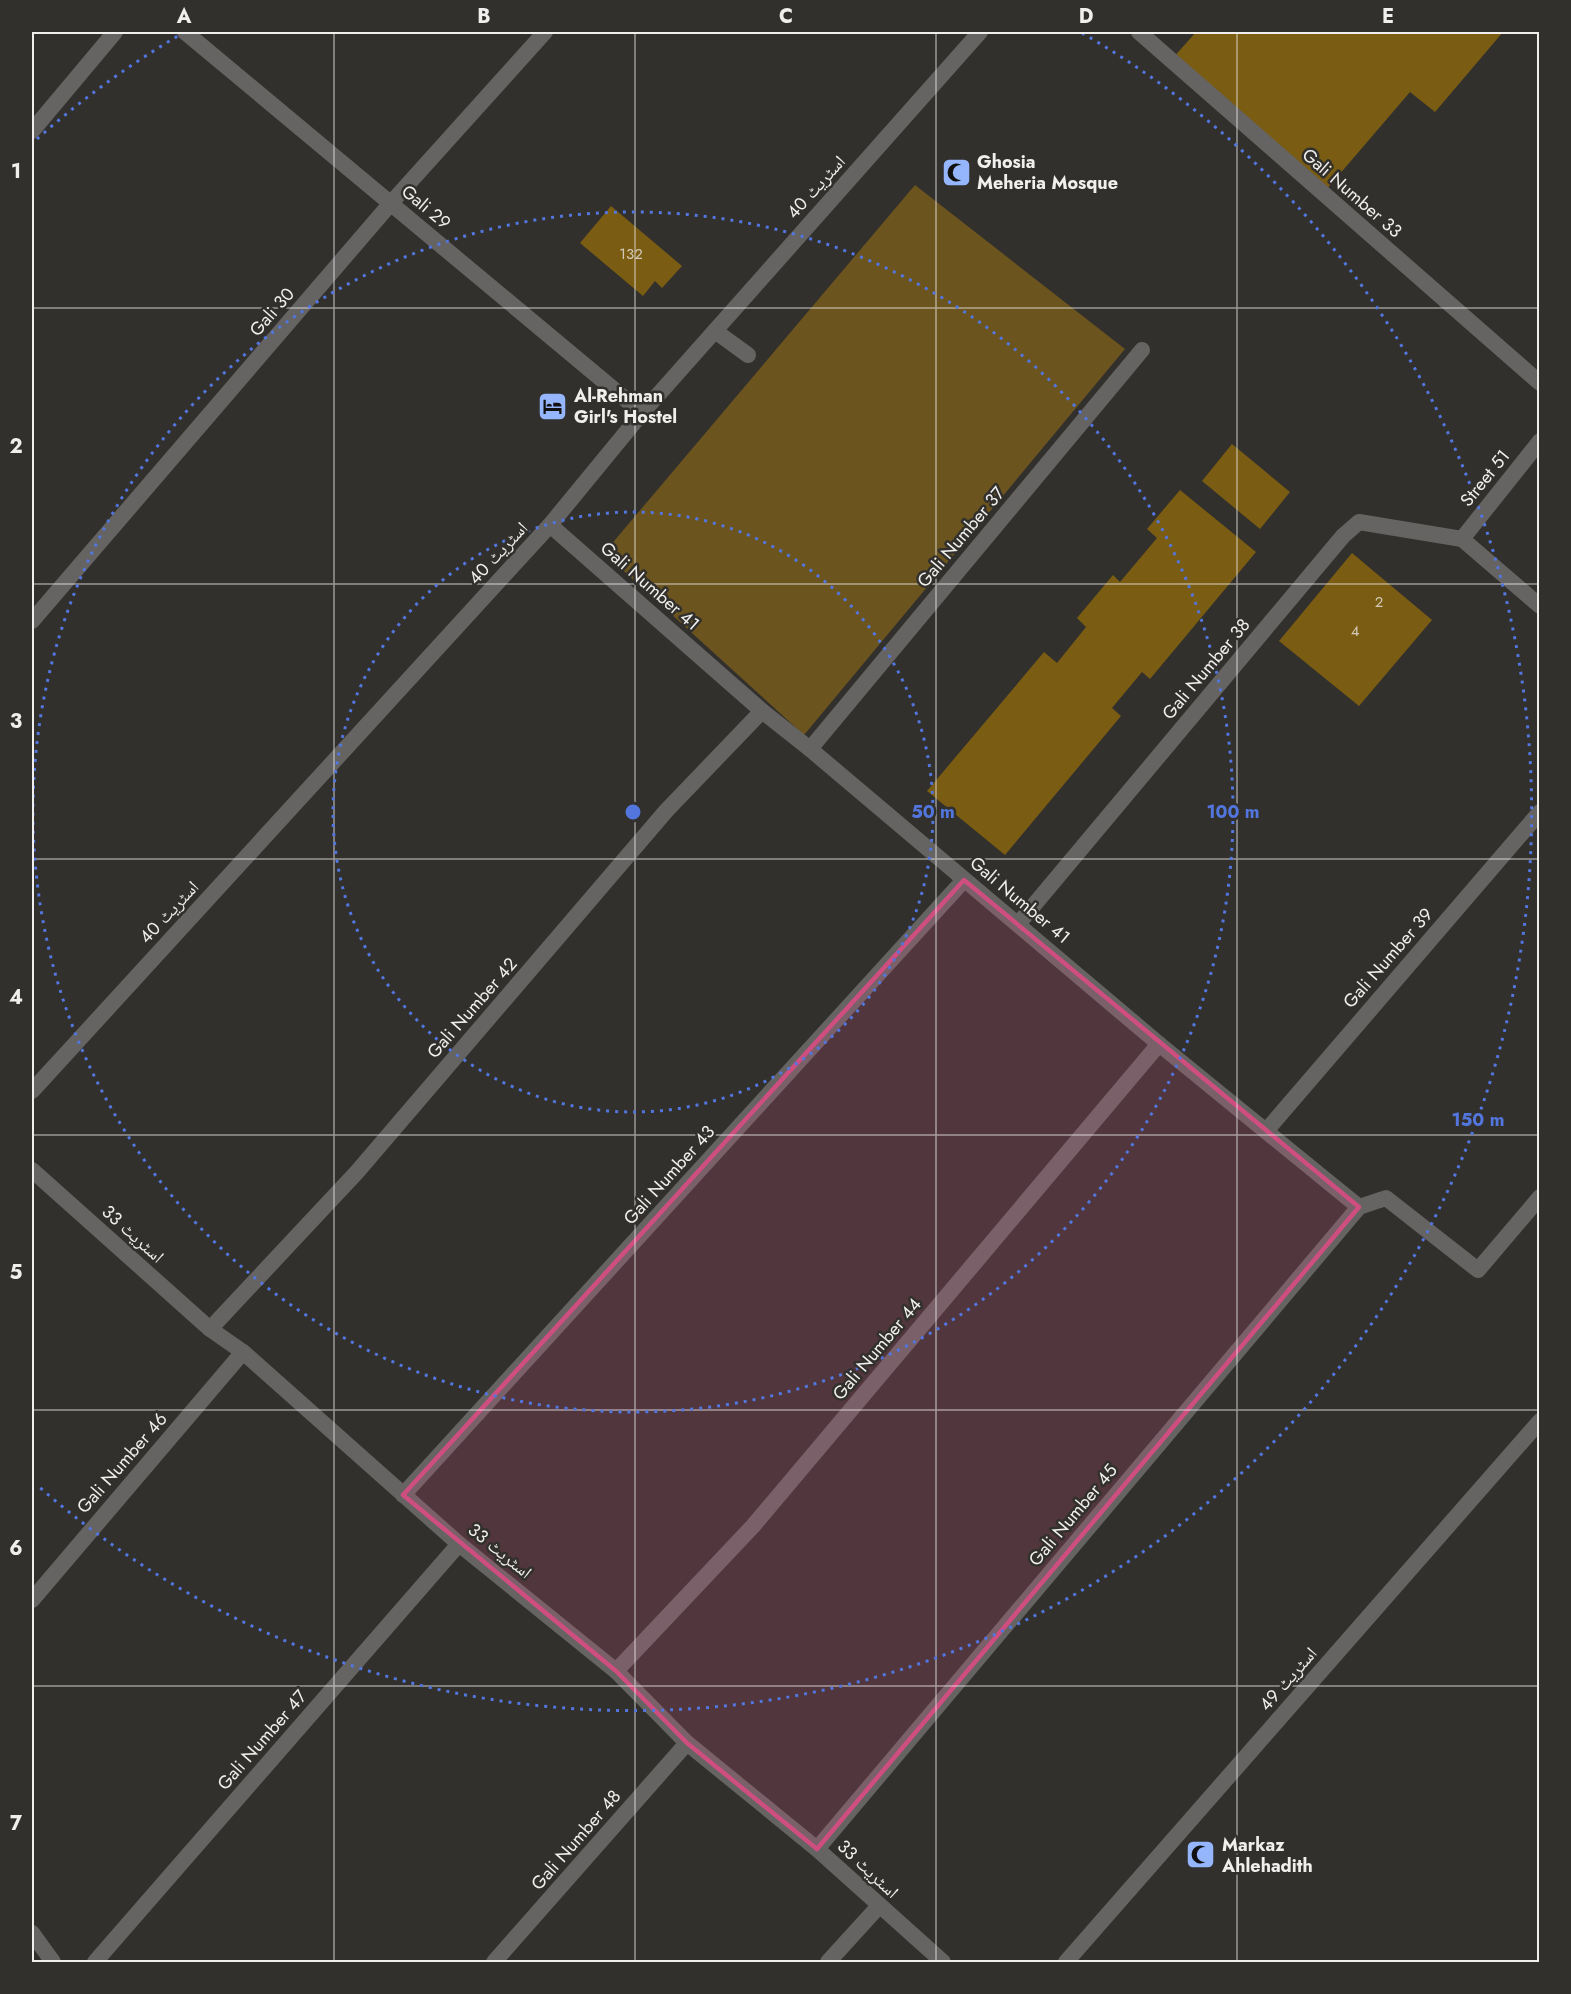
<svg xmlns="http://www.w3.org/2000/svg" width="1571" height="1994" viewBox="0 0 1571 1994" font-family="Jost,'Noto Naskh Arabic',sans-serif">
  <style>
    .green { fill: #6c541e }
    .building { fill: #7a5c12 }
    .lines { fill: none; stroke-linecap: round; stroke-linejoin: round }
    .minor { stroke: #656463; stroke-width: 16 }
    .marked { fill: #ce4e80; fill-opacity: 0.2; stroke: #ce4e80; stroke-width: 4.5; stroke-linejoin: round }
    .grid { fill: none; stroke: #f0efed; stroke-width: 1.5; stroke-opacity: 0.55 }
    .ring { fill: none; stroke: #5276dd; stroke-width: 3; stroke-dasharray: 3 6 }
    .labels { text-anchor: middle; dominant-baseline: central; stroke-width: 5; stroke-linejoin: round; paint-order: stroke }
    .number-label { font-size: 15px; fill: #d2cab6 }
    .poi-label { font-size: 18px; font-weight: bold; fill: #f0efed; stroke: #32302d; text-anchor: start }
    .street-label { font-size: 18px; fill: #f0efed; stroke: #32302d }
    .centre { fill: #5276dd; stroke: #32302d; stroke-width: 3 }
    .ring-label { font-size: 18px; text-anchor: middle; font-weight: bold; fill: #5276dd; stroke: #32302d; stroke-width: 5; stroke-linejoin: round; paint-order: stroke }
    .neatline { fill: none; stroke: #f0efed; stroke-width: 2 }
    .grid-label { font-size: 20px; text-anchor: middle; font-weight: bold; fill: #f0efed }
  </style>
  <rect width="100%" height="100%" fill="#32302d"/>
  <polygon class="green" points="915,185 1125,349 804,735 604,553"/>
  <g class="building">
    <polygon points="1196,32 1503,32 1435,112 1410,92 1326,190 1172,59"/>
    <polygon points="611,206 682,266 662,288 655,281 643,296 580,243"/>
    <polygon points="1232,444 1290,492 1260,529 1202,481"/>
    <polygon points="1180,490 1256,552 1150,679 1142,672 1112,708 1121,716 1005,855 927,791 1044,652 1057,663 1086,627 1077,618 1113,575 1120,582 1157,538 1147,529"/>
    <polygon points="1352,553 1432,620 1359,706 1279,641"/>
  </g>
  <g class="lines">
    <g class="minor">
      <polyline points="185,32 642,413"/>
      <polyline points="1139,32 1540,383"/>
      <polyline points="32,131 115,32"/>
      <polyline points="715,331 748,355"/>
      <polyline points="550,525 762,711 810,749 1159,1044 1359,1207 1386,1198 1478,1270 1540,1197"/>
      <polyline points="1462,539 1540,441"/>
      <polyline points="1462,539 1540,606"/>
      <polyline points="32,621 391,203 545,32"/>
      <polyline points="810,749 1142,350"/>
      <polyline points="1018,924 1343,536 1359,522 1462,539"/>
      <polyline points="32,1091 550,525 642,413 980,32"/>
      <polyline points="1266,1131 1540,812"/>
      <polyline points="32,1170 210,1329 243,1352 459,1544 616,1671 687,1743 817,1849 943,1962"/>
      <polyline points="210,1329 357,1172 666,811 762,711"/>
      <polyline points="403,1495 964,880"/>
      <polyline points="32,1600 243,1352"/>
      <polyline points="616,1671 753,1526 1159,1044"/>
      <polyline points="817,1849 1359,1207"/>
      <polyline points="32,1933 53,1962"/>
      <polyline points="95,1962 459,1544"/>
      <polyline points="494,1962 687,1743"/>
      <polyline points="828,1962 879,1906"/>
      <polyline points="1066,1962 1540,1421"/>
    </g>
  </g>
  <path class="marked" d="M964,880l395,327 -542,642 -130,-106 -71,-72 -213,-176z"/>
  <path class="grid" d="M334,32v1930M635,32v1930M936,32v1930M1237,32v1930M32,308h1508M32,584h1508M32,859h1508M32,1135h1508M32,1410h1508M32,1686h1508"/>
  <g class="ring">
    <circle cx="633" cy="812" r="300"/>
    <circle cx="633" cy="812" r="600"/>
    <path d="M37 139A899 899 0 0 1 183 33M1082 33A899 899 0 1 1 37 1485"/>
  </g>
  <defs>
    <symbol id="mosque-square" viewBox="-11 -11 22 22"><rect x="-9" y="-9" width="18" height="18" rx="4" fill="#95b6fd" stroke="#32302d"/><path d="M3.5-4.9A6 6 0 1 0 3.5 4.9A5 5 0 1 1 3.5-4.9Z" fill="#111"/></symbol>
    <symbol id="hotel-square" viewBox="-11 -11 22 22"><rect x="-9" y="-9" width="18" height="18" rx="4" fill="#95b6fd" stroke="#32302d"/><path d="M-6-4.5h1.5V1H6V5H4.5V3h-9V5H-6ZM-4 0a1.8 1.8 0 1 1 3.6 0ZM.5 0V-2.5h3Q6-2.5 6 0Z" fill="#111"/></symbol>
  </defs>
  <g fill-rule="evenodd">
    <use href="#mosque-square" x="940" y="156" width="33" height="33"/>
    <use href="#hotel-square" x="536" y="390" width="33" height="33"/>
    <use href="#mosque-square" x="1184" y="1838" width="33" height="33"/>
  </g>
  <g class="labels">
    <g class="number-label">
      <text x="631" y="254">132</text>
      <text x="1379" y="602">2</text>
      <text x="1355" y="631">4</text>
    </g>
    <g class="poi-label">
      <text x="977" y="162">Ghosia<tspan x="977" dy="21">Meheria Mosque</tspan></text>
      <text x="574" y="396">Al-Rehman<tspan x="574" dy="21">Girl's Hostel</tspan></text>
      <text x="1222" y="1845">Markaz<tspan x="1222" dy="21">Ahlehadith</tspan></text>
    </g>
    <g class="street-label">
      <text transform="translate(816 187) rotate(-48)">اسٹریٹ 40</text>
      <text transform="translate(1352 193) rotate(41)">Gali Number 33</text>
      <text transform="translate(426 207) rotate(40)">Gali 29</text>
      <text transform="translate(272 312) rotate(-49)">Gali 30</text>
      <text transform="translate(1485 478) rotate(-51)">Street 51</text>
      <text transform="translate(961 537) rotate(-50)">Gali Number 37</text>
      <text transform="translate(498 553) rotate(-47)">اسٹریٹ 40</text>
      <text transform="translate(650 586) rotate(41)">Gali Number 41</text>
      <text transform="translate(1206 669) rotate(-50)">Gali Number 38</text>
      <text transform="translate(1020 900) rotate(40)">Gali Number 41</text>
      <text transform="translate(169 912) rotate(-47)">اسٹریٹ 40</text>
      <text transform="translate(1388 958) rotate(-49)">Gali Number 39</text>
      <text transform="translate(472 1008) rotate(-49)">Gali Number 42</text>
      <text transform="translate(669 1175) rotate(-48)">Gali Number 43</text>
      <text transform="translate(133 1234) rotate(42)">اسٹریٹ 33</text>
      <text transform="translate(877 1349) rotate(-50)">Gali Number 44</text>
      <text transform="translate(122 1463) rotate(-49)">Gali Number 46</text>
      <text transform="translate(1073 1515) rotate(-50)">Gali Number 45</text>
      <text transform="translate(500 1551) rotate(39)">اسٹریٹ 33</text>
      <text transform="translate(1288 1679) rotate(-49)">اسٹریٹ 49</text>
      <text transform="translate(262 1740) rotate(-49)">Gali Number 47</text>
      <text transform="translate(576 1840) rotate(-49)">Gali Number 48</text>
      <text transform="translate(868 1869) rotate(43)">اسٹریٹ 33</text>
    </g>
  </g>
  <circle cx="633" cy="812" r="9" class="centre"/>
  <g class="ring-label">
    <text x="933" y="818">50 m</text>
    <text x="1233" y="818">100 m</text>
    <text x="1478" y="1126">150 m</text>
  </g>
  <rect width="1571" height="1994" fill="none" stroke="#32302d" stroke-width="66"/>
  <rect x="33" y="33" width="1505" height="1928" class="neatline"/>
  <g class="grid-label">
    <text x="184" y="23">A</text>
    <text x="484" y="23">B</text>
    <text x="786" y="23">C</text>
    <text x="1086" y="23">D</text>
    <text x="1388" y="23">E</text>
    <text x="16" y="178">1</text>
    <text x="16" y="453">2</text>
    <text x="16" y="728">3</text>
    <text x="16" y="1004">4</text>
    <text x="16" y="1279">5</text>
    <text x="16" y="1555">6</text>
    <text x="16" y="1830">7</text>
  </g>
</svg>
